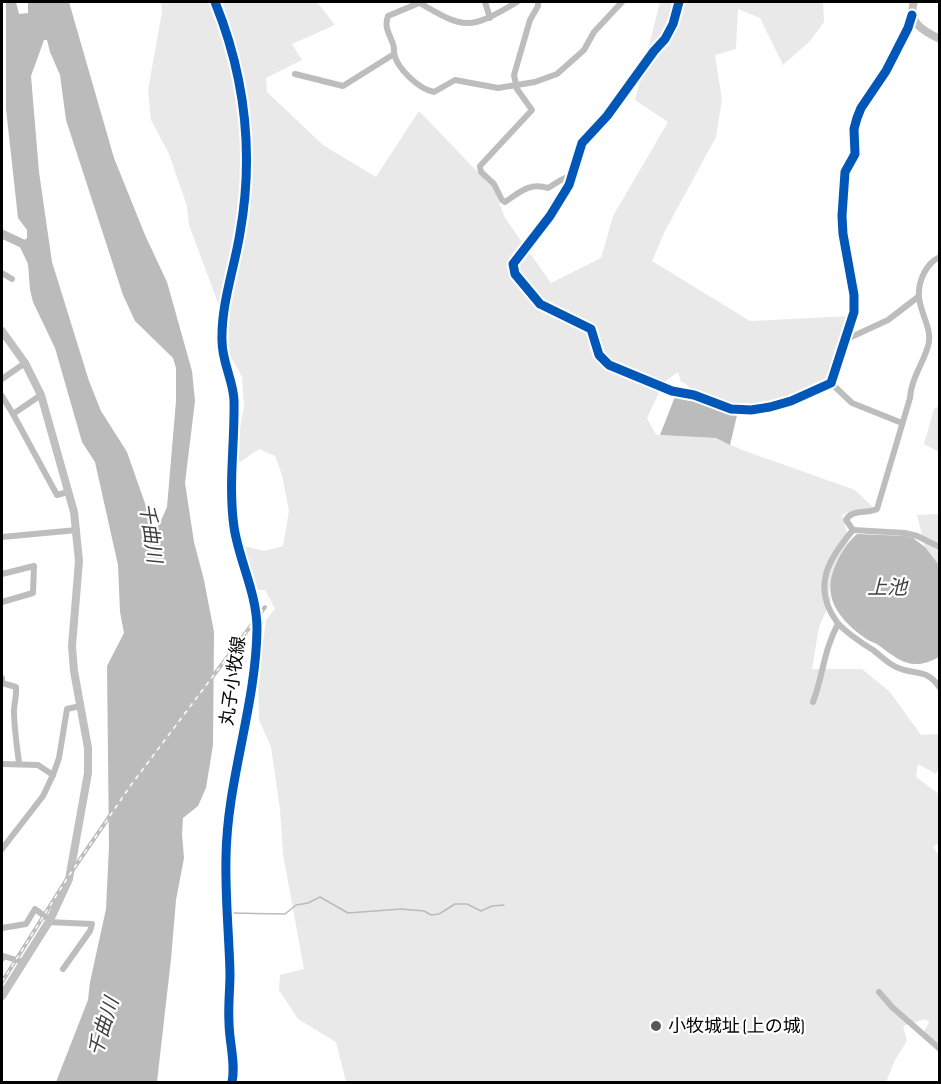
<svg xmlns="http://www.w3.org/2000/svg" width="941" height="1084" viewBox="0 0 941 1084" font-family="'Sofia Sans Condensed','Noto Sans JP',sans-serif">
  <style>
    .green { fill: #e9e9e9 }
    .water { fill: #bbb; fill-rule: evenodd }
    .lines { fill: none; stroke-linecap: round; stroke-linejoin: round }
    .stream { stroke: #bbb; stroke-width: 1.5 }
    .river { stroke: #bbb; stroke-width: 9 }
    .secondary-tunnel { stroke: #d9d9d9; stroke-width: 8; stroke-dasharray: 8 4; stroke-linecap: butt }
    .street { stroke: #bdbdbd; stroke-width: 6 }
    .secondary { stroke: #c0c0c0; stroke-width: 8 }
    .rail-casing { stroke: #bdbdbd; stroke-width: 4 }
    .rail { stroke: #fff; stroke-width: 1.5; stroke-dasharray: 4.5; stroke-linecap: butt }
    .secondary-bridge { stroke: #c0c0c0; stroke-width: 8 }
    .cycleway-casing { stroke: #fff; stroke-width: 13 }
    .cycleway { stroke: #0057b8; stroke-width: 9 }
    .poi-dot { fill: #595959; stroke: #fff; stroke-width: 2 }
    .labels { text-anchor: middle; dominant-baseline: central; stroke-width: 4.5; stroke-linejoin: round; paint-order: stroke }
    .street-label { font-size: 18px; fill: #000; stroke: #fff }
    .poi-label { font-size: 18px; fill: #000; stroke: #fff; text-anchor: start }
    .water-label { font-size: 20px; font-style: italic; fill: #3f3f3f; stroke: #fff }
  </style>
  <rect width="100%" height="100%" fill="#fff"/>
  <g class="green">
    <path d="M161,2h156l18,23 -43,19 10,16 -36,18 1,14 56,53 53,32 43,-66 75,78 11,29 46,65 50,-25 12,-42 55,-94 -33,-22 25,-98h163l1,20 -14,19 -27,24 -23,-47 -22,-9 -2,40 -21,6 7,45 -6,37 -51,94 -13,30 98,60 100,-5 -27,68c-26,13 -64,30 -94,23 -10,-3 -21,-8 -31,-11 -7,-3 -9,-12 -17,-14l-3,-10 -14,10 -17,36 9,17 60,3 26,12 113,40 18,17 -21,4 -10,4 7,26 -16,31 -4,18 2,10 -12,27 -7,42h50l28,23 31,43 18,-1v34l-3,6 -18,-10 -2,13 23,17v49l-6,4 7,10 -1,190 -15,-16 5,-8 -3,-4 -23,7 4,15 -12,19 -9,22h-540l-10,-40 -38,-23 -19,-29 1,-15 24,-6 -21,-115 -3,-45 -9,-62 -12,-27 -1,-40 8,-60 9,-11 -10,-19h-10l-14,-45 23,6 19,-5 6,-35 -7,-36 -7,-19 -16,-7 -23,16 3,-31 5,-28 -2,-29 -18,-33 -4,-36 -31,-83 -2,-19 -18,-52 -18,-34 -3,-30 14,-78z"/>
    <polygon points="939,406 939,452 924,444 934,409"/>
    <polygon points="939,514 939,565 925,547 917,515"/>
  </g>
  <g class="water">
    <path d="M6,2h10l3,12 9,-1v-11h41l45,156 31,77 22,47 25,89 3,30 -10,82 9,59 10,38 10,52 -1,113 -7,43 -8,18 -15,12 -1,16 2,24 -8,42 -5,59 -14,123h-101l32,-82 2,-18 16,-73 3,-63 -2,-180 17,-33 -4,-21 -2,-47 -23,-103 -13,-20 -27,-94 -22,-46 -3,-12 -2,-26 -9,-19 8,-7v-8l-9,-12 -12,-109zM44,40h3l3,12 10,23 6,45 57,175 12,26 38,37 3,10v33l-9,106 -8,18 -5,4 -27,-77 -26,-41 -12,-30 -37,-119 -13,-90 -8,-96z"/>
    <path d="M676,394c22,3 40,16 62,17l-8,34 -14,-7 -56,-3z"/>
    <path d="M857,534l48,2 8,2 12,9 14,18v92c-28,15 -39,4 -62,-13 -4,-2 -8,-3 -12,-6 -24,-17 -43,-39 -31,-69 5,-13 12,-25 23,-35z"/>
  </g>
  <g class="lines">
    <polyline class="stream" points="230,913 285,914 296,905 308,903 320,897 348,913 401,909 424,911 431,915 439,914 455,904 467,904 481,911 492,906 504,905"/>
    <polyline class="river" points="2,234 32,248"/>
    <path class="secondary-tunnel" d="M215,2c37,90 41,191 13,285"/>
    <g class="street">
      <path d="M418,2c47,28 52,28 99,0"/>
      <polyline points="485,2 490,18"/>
      <path d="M538,2v4l-8,14 -16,55 3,14 15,21 -52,56 1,6 13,12 8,16 3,2c15,-10 25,-20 43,-14l13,-8 11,-5"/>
      <polyline points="679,2 673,24 665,39 654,51 607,116 582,143 569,185 550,216 513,264 515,274 540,304 591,329 599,355 609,365 672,391 694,395 731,409 751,410 770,407 791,401 831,383 854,312 854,295 843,234 842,216 845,172 855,154 854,129 857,118 861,108 886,71 908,28 912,15"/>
      <path d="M419,3l-31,13c-4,11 1,17 5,28 1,2 1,6 1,9 3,16 25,36 40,39l21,-12 43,8 37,-6 22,-8 27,-24 10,-18 28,-30"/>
      <polyline points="295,74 343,86 394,54"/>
      <polyline points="2,273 12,279"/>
      <polyline points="847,339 888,320 918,297"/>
      <polyline points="2,379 25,363"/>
      <polyline points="831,383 852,403 902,423"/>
      <polyline points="41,395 13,414 57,495 68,492"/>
      <polyline points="2,396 13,414"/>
      <path d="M853,530l-7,-10c5,-11 21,-6 31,-11l33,-111c1,-19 13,-34 18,-52 7,-24 -20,-41 -4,-73 4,-7 8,-13 16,-16"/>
      <path d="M853,530c-24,28 -42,57 -16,92 7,9 26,22 36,28 8,6 14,13 23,17 19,9 30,0 44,21"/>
      <polyline points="853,530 905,533 917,536 940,547"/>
      <polyline points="2,537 77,530"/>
      <polyline points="2,574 34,566 33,593 2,602"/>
      <path d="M2,678v5l14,4c1,8 -2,16 -2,24 0,17 3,35 5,52"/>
      <path d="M813,702c10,-26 11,-53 25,-78"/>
      <polyline points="2,764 38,765 53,775"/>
      <polyline points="2,849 43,796 53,775 59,758 67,709 80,706"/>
      <polyline points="48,922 92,924 90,931 63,969"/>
      <polyline points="2,928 26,924 35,909 50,920"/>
      <polyline points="2,959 3,956 23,962"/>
      <polyline points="879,992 892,1007 940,1049"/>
    </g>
    <g class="secondary">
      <path d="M914,2c-7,20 9,29 26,37"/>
      <polyline points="228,287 222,317 221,340 223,357 234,404 233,514 236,538 252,591 255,608"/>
      <polyline points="2,331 25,363 41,395 74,512 79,561 72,646 74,671 88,748 88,773 69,879 50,920 2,996"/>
      <polyline points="232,1082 233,1072 229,1019 230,976 226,924 226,843 249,699 257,630"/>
    </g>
    <defs>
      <polyline id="rail" points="2,982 70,874 131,785 265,607"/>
    </defs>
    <use href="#rail" class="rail-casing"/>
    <use href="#rail" class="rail"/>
    <polyline class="secondary-bridge" points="255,608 257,630"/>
    <defs>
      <g id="cycleway">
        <path d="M215,2c30,74 39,152 25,231 -6,37 -19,71 -18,108 0,21 11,39 12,59 1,42 -6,85 0,127 5,34 23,66 23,102 -1,77 -30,151 -31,228 -1,39 3,77 4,116 0,16 -2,33 -1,49 0,20 7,41 3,60"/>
        <polyline points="679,2 673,24 665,39 654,51 607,116 582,143 569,185 550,216 513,264 515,274 540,304 591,329 599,355 609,365 672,391 694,395 731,409 751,410 770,407 791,401 831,383 854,312 854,295 843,234 842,216 845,172 855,154 854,129 857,118 861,108 886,71 908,28 912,15"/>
      </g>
    </defs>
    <use href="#cycleway" class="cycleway-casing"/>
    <use href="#cycleway" class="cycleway"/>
  </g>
  <circle class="poi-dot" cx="656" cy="1026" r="6"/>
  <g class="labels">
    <g class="street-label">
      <text transform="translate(233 681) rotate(-82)">丸子小牧線</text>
    </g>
    <g class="poi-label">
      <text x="668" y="1026">小牧城址 (上の城)</text>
    </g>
    <g class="water-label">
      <text transform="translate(150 533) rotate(82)">千曲川</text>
      <text x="887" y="588">上池</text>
      <text transform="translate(104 1027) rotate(-73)">千曲川</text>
    </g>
  </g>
  <rect width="941" height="1084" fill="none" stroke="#000000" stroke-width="6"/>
</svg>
